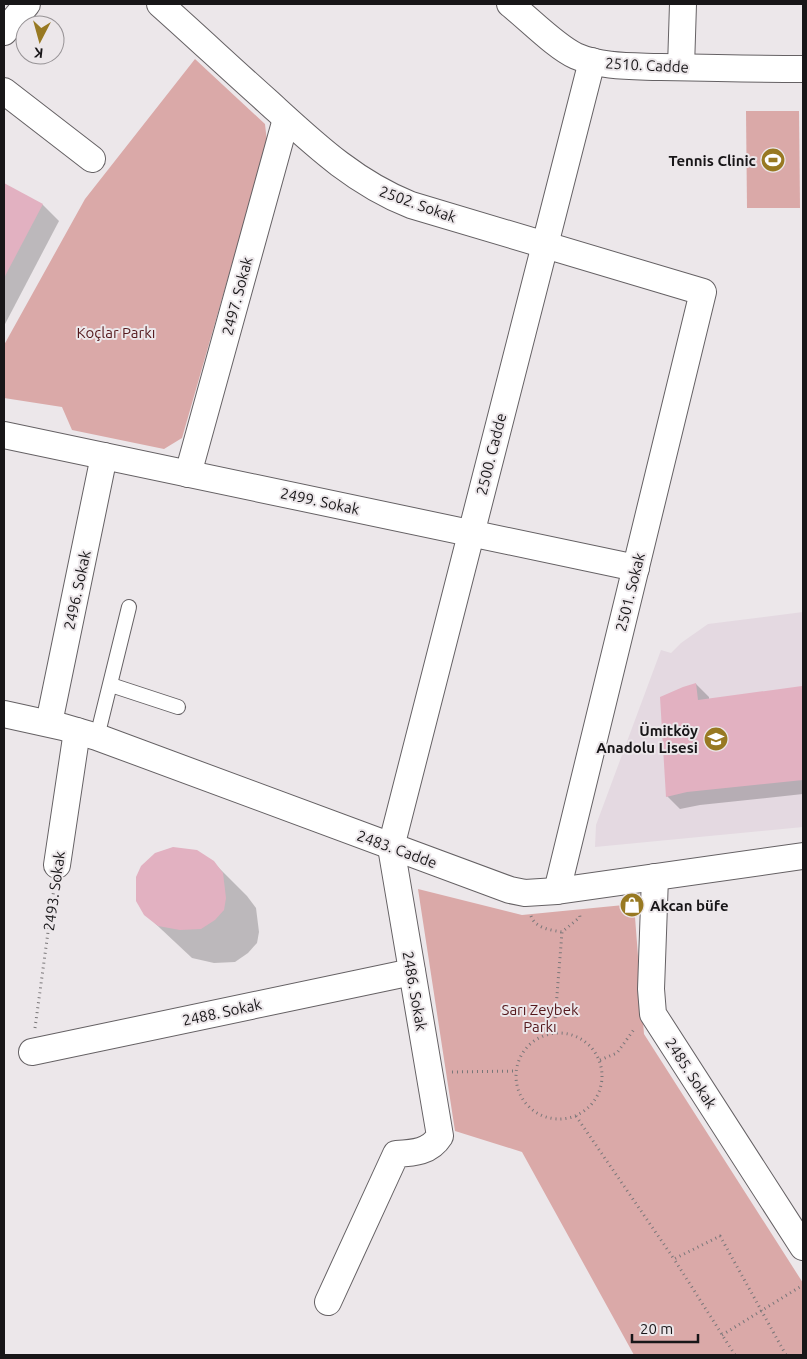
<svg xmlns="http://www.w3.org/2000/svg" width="807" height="1359" viewBox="0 0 807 1359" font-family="Ubuntu,sans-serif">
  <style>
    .built { fill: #e4d9e1 }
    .green { fill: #daa9a8 }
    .shadow { fill: #0003 }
    .building { fill: #e2b1c1 }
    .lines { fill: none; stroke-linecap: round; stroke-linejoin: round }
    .service-casing { stroke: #656164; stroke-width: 16 }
    .minor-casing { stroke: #656164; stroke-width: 28 }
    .path { stroke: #7a7779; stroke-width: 3; stroke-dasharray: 1 4; stroke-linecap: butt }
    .service { stroke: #fff; stroke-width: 14 }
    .minor { stroke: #fff; stroke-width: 26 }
    .labels { text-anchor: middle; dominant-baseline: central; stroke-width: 4; stroke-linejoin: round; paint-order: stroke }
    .street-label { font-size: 15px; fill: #181618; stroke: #ece7ea }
    .poi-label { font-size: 15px; font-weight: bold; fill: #181618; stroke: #ece7ea; text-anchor: end }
    .park-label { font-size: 15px; fill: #54181c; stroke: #ece7ea }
  </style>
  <rect width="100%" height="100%" fill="#ece7ea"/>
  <polygon class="built" points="803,612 803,827 595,847 596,825 661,650 671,653 681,643 708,624"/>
  <g class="green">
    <polygon points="195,59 265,124 267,142 182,438 164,449 72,430 62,407 4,398 4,345 85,199"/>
    <polygon points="746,111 799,111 800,208 747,208"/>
    <polygon points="418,889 522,915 634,904 644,1034 803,1283 803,1355 634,1355 522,1152 455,1131"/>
  </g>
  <g class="shadow">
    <polygon points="4,184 43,205 59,221 4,326"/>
    <polygon points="696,684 709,697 709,700 802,687 803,689 803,794 700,805 680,809 667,796"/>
    <polygon points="213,862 247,896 256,908 259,932 257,943 248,953 235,962 214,963 192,958 145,914"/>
  </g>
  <g class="building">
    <polygon points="4,183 43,204 4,278"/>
    <polygon points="696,683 698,700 802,686 803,780 687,792 666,797 660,697 683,687"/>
    <polygon points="173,847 197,850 214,861 223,873 226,898 224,910 215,920 201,929 180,930 158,926 144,915 136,901 136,877 141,866 155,853"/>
  </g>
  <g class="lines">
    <defs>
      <g id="service">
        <polyline points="111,685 178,707"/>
        <polyline points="97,737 129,607"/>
      </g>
      <g id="minor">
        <path d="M160,4c36,32 71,65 107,97 45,41 86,81 144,104l292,87 -146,599"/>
        <path d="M510,4c18,14 46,43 66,52 25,11 55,10 82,11 49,1 97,2 145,2"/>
        <polyline points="4,32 27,4"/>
        <polyline points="681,67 683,4"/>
        <polyline points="4,91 92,159"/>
        <polyline points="4,435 636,568"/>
        <polyline points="188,474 286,119"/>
        <polyline points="4,714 63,727 97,737 510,890 525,893 557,891 803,856"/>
        <polyline points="49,723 104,456"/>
        <polyline points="57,865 77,731"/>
        <polyline points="655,877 651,989 653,1014 803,1247"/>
        <polyline points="32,1052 412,972"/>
        <path d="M328,1302l68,-148c18,-1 34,-2 44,-18l-49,-289 201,-786"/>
      </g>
    </defs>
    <use href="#service" class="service-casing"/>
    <use href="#minor" class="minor-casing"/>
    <g class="path">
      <path d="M531,916c4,12 19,14 31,16"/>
      <polyline points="35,1028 54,888"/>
      <circle cx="559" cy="1076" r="43"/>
      <polyline points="554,1033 562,932 580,917 579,912"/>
      <polyline points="600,1060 617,1053 635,1028"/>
      <polyline points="452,1072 516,1071"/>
      <polyline points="576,1116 674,1259"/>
      <polyline points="722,1335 803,1285"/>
      <polyline points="735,1355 674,1259 720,1236 786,1355"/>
    </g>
    <use href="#service" class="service"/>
    <use href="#minor" class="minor"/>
  </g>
  <defs>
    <symbol id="stadium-disc" viewBox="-11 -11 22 22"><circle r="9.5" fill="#987922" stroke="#ece7ea"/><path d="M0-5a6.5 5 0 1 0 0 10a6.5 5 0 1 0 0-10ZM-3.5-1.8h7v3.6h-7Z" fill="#fff"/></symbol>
    <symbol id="school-disc" viewBox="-11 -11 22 22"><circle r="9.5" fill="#987922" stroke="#ece7ea"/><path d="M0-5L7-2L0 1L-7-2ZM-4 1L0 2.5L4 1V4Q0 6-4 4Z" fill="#fff"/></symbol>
    <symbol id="shop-disc" viewBox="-11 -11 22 22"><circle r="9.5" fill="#987922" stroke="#ece7ea"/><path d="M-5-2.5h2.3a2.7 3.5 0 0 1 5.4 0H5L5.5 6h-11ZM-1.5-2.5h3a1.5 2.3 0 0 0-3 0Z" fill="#fff"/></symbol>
  </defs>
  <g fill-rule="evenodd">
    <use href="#stadium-disc" x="759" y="146" width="28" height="28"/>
    <use href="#school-disc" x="702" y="725" width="28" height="28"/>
    <use href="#shop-disc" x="618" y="891" width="28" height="28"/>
  </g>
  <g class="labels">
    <g class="street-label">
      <text transform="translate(647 65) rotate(3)">2510. Cadde</text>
      <text transform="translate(418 204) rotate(20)">2502. Sokak</text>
      <text transform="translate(237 296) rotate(-75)">2497. Sokak</text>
      <text transform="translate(491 454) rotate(-76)">2500. Cadde</text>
      <text transform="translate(320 501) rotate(12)">2499. Sokak</text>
      <text transform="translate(77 590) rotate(-78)">2496. Sokak</text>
      <text transform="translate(630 592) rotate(-76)">2501. Sokak</text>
      <text transform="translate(397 849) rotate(20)">2483. Cadde</text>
      <text transform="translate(54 891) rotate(-82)">2493. Sokak</text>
      <text transform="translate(415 991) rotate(80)">2486. Sokak</text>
      <text transform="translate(222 1012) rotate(-12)">2488. Sokak</text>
      <text transform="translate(691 1073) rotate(57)">2485. Sokak</text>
    </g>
    <g class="poi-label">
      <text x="756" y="160">Tennis Clinic</text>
      <text x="698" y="730">Ümitköy<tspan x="698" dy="17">Anadolu Lisesi</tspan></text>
      <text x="650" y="905" text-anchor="start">Akcan büfe</text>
    </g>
    <g class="park-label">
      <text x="116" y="332">Koçlar Parkı</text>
      <text x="540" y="1009">Sarı Zeybek<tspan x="540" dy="17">Parkı</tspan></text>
    </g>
  </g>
  <rect width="807" height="1359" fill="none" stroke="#181618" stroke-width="10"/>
  <g transform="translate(40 40) rotate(186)"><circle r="24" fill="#ece7ea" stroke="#979396"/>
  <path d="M0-4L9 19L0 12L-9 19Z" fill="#987922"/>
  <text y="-8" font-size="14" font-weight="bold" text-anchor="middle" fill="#181618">K</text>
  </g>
  <path d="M632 1334v8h66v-8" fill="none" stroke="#181618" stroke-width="2.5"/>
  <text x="640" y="1334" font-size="15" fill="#181618" stroke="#ece7ea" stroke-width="4" paint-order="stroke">20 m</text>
</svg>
